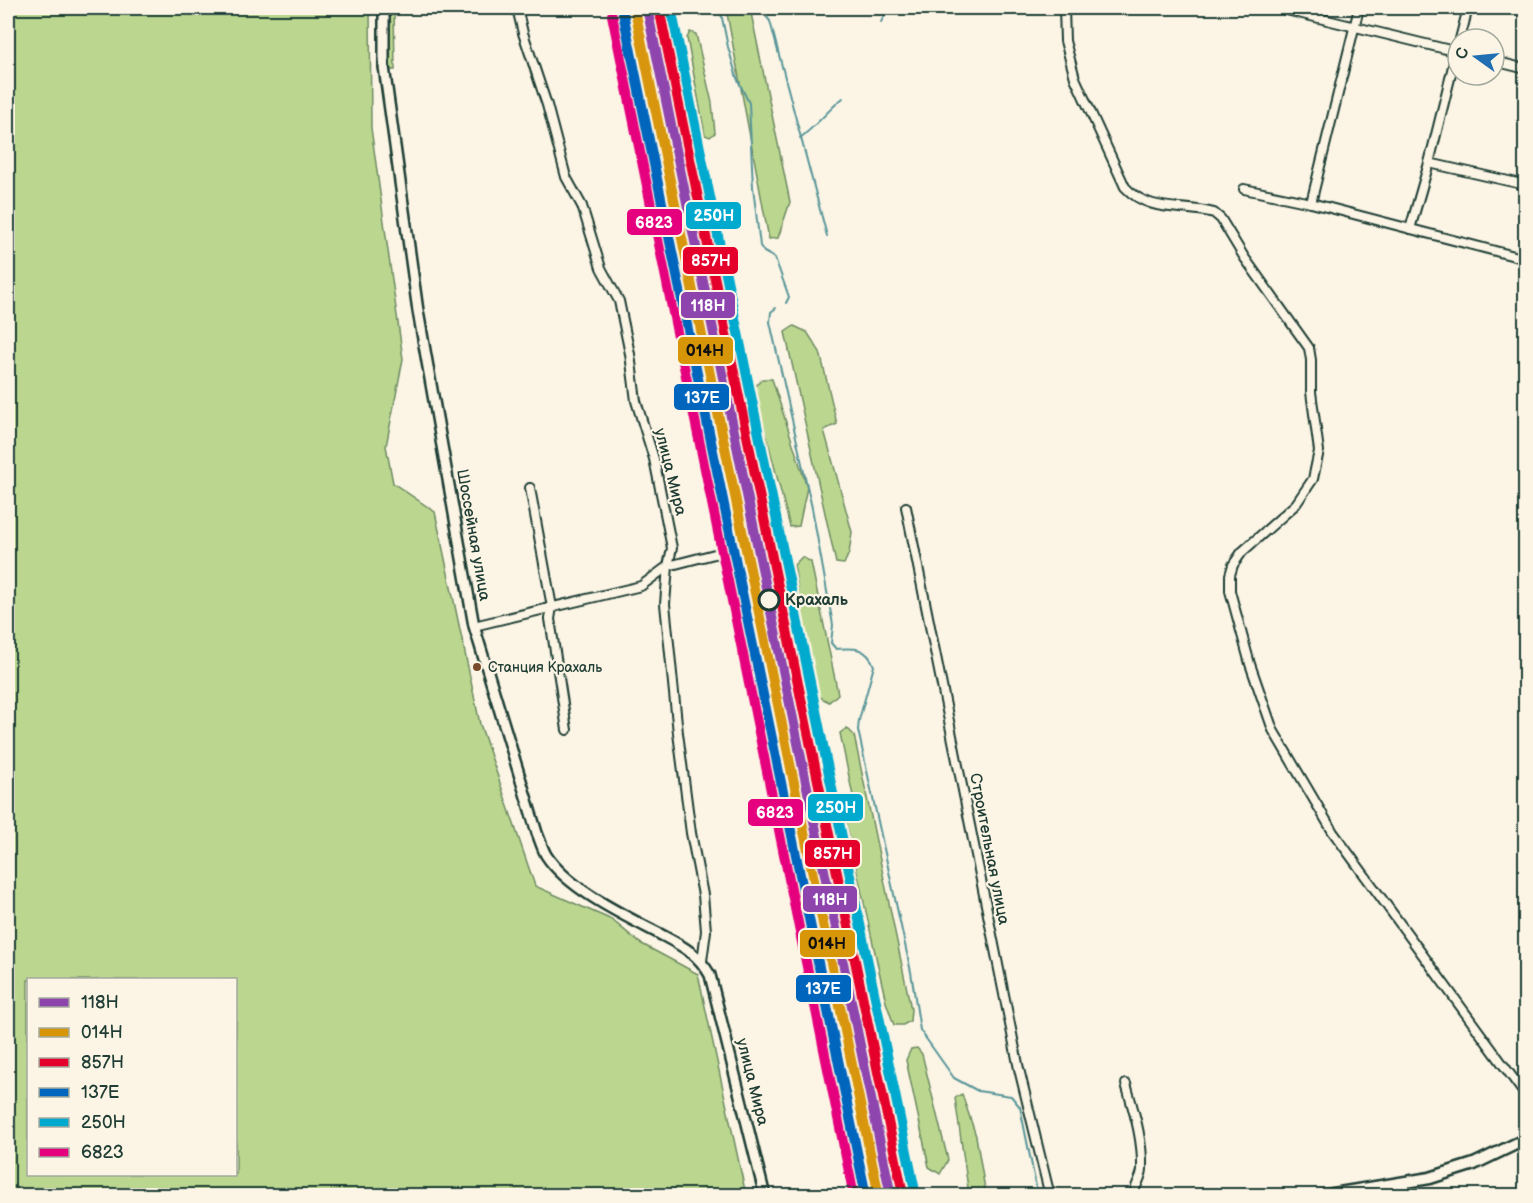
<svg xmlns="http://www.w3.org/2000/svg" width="1533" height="1203" viewBox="0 0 1533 1203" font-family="'Balsamiq Sans',sans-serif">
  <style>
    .green { fill: #bbd78f; stroke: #6d8a62; stroke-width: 1.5; fill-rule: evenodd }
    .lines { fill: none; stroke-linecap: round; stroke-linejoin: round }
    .stream { stroke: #599599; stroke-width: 2 }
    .minor-casing { stroke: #1f3d34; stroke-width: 12 }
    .tertiary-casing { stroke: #1f3d34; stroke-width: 14 }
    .secondary-casing { stroke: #1f3d34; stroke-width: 15 }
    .minor { stroke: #fcf5e5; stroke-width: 8 }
    .tertiary { stroke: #fcf5e5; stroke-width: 9 }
    .secondary { stroke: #fcf5e5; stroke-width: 10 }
    .rail-1-casing { stroke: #fcf5e5; stroke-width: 15 }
    .rail-2-casing { stroke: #fcf5e5; stroke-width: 15 }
    .rail-3-casing { stroke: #fcf5e5; stroke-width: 15 }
    .rail-4-casing { stroke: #fcf5e5; stroke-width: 15 }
    .rail-5-casing { stroke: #fcf5e5; stroke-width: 15 }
    .rail-6-casing { stroke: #fcf5e5; stroke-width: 15 }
    .rail-1 { stroke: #8e44ad; stroke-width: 10 }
    .rail-2 { stroke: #d79608; stroke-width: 10 }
    .rail-3 { stroke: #e4002b; stroke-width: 10 }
    .rail-4 { stroke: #0065bd; stroke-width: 10 }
    .rail-5 { stroke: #00a9ce; stroke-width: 10 }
    .rail-6 { stroke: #e5007d; stroke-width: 10 }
    .stop-dot { fill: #fcf5e5; stroke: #1f3d34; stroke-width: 3 }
    .bus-dot { fill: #7a4b2a; stroke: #fcf5e5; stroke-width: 2 }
    .labels { text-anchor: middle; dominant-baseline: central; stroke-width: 4.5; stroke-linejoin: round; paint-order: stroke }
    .bus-label { font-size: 14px; fill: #1f3d34; stroke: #fcf5e5; text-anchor: start }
    .street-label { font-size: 16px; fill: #1f3d34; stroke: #fcf5e5 }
    .stop-label { font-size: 16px; font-weight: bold; fill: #1f3d34; stroke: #fcf5e5; text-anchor: start }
    .line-badge { stroke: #fcf5e5; stroke-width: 2 }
    .badge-label { font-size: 16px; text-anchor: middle; font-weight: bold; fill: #fff }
    .pale-badge-label { font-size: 16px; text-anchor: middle; font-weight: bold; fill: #111 }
  </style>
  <rect width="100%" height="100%" fill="#fcf5e5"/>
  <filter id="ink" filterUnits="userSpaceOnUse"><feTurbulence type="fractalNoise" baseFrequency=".0167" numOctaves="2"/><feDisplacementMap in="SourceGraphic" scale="12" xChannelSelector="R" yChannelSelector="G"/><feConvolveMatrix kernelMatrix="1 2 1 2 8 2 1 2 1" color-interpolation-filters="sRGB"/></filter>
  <g filter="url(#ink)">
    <g class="green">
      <path d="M8,8h362l1,120 32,231 -17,87 7,37 42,29 45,212 55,162 77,34 28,23 58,31 48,221h-738zM28,980h208v194h-208z"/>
      <polygon points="390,8 394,8 395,70 390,70"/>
      <polygon points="726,8 750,8 790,202 778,238 769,239"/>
      <polygon points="690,32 696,34 712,103 715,133 710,137 705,135 687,38"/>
      <polygon points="794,326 807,332 820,352 837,424 824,430 852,532 849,553 844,564 836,563 785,332"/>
      <polygon points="762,379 772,379 807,487 799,526 790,527 754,388"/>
      <polygon points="802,557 811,562 838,694 829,702 816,695 794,565"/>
      <polygon points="847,728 854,735 911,1009 910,1021 903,1025 894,1025 886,1002 842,804 853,796 840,733"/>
      <polygon points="917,1048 922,1054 948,1160 940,1174 929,1167 906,1060 911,1049"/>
      <polygon points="962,1094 976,1136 986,1195 969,1195 955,1098"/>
    </g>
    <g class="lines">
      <g class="stream">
        <polyline points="720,8 728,47 737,78 749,103 753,187 760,246 764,252 775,258 789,297 786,303"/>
        <polyline points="759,8 770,21 827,236"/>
        <polyline points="881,22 889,8"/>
        <path d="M800,138c16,-12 28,-28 43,-40"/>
        <path d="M776,308l-5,4 -1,10 42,186 21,117 -2,18 5,6c17,-1 31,-3 38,17l-15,54 -1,10 53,242 9,58 34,48 24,13 33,5 9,11 18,89"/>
      </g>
      <defs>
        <g id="minor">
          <polyline points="517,8 523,33 547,105 566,177 582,206 601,268 619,301 630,354 636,401 654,459 672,548 668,566 665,604 678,733 691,833 703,895 706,931 702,961"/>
          <path d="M1064,8l1,33 10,37 50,109c25,27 57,17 89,26l7,6 23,38 65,91 2,12v32l8,59 -6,28 -17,25 -54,48 -9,13 -3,10v16l20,73 23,66 60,102 193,264"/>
          <polyline points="1278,8 1458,52"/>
          <polyline points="1460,39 1468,8"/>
          <polyline points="1494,61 1526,69"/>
          <polyline points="1429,163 1526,185"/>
          <polyline points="1244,189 1311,203 1526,259"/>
          <polyline points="1311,203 1359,8"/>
          <polyline points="1410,229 1429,163 1458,46"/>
          <polyline points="530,488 552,607 550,619 567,730"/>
          <polyline points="906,507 1019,1069 1050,1196"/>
          <polyline points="474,626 641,586 668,566 730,550"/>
          <path d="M1126,1084c8,28 17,55 16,85 0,9 -8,17 -8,27"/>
        </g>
        <path id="tertiary" d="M384,8v59l34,244 56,315 63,207c3,7 5,15 9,22 21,33 77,60 112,78 22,12 39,19 52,42l55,221"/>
        <polyline id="secondary" points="1321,1196 1430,1178 1474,1164 1526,1139"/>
      </defs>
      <use href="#minor" class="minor-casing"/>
      <use href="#tertiary" class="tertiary-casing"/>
      <use href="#secondary" class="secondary-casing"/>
      <use href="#minor" class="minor"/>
      <use href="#tertiary" class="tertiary"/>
      <use href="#secondary" class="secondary"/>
      <defs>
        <polyline id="rail-1" points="647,8 891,1196"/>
        <polyline id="rail-2" points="635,10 879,1196"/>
        <polyline id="rail-3" points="659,8 903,1194"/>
        <polyline id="rail-4" points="623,13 866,1196"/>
        <polyline id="rail-5" points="671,8 915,1191"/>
        <polyline id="rail-6" points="612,15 854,1196"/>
      </defs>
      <use href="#rail-1" class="rail-1-casing"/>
      <use href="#rail-2" class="rail-2-casing"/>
      <use href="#rail-3" class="rail-3-casing"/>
      <use href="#rail-4" class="rail-4-casing"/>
      <use href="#rail-5" class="rail-5-casing"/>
      <use href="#rail-6" class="rail-6-casing"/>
      <use href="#rail-1" class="rail-1"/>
      <use href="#rail-2" class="rail-2"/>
      <use href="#rail-3" class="rail-3"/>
      <use href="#rail-4" class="rail-4"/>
      <use href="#rail-5" class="rail-5"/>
      <use href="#rail-6" class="rail-6"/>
    </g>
  </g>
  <circle class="stop-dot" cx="769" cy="600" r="10"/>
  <circle class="bus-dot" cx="477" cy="667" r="5"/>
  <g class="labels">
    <g class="bus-label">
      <text x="488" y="667">Станция Крахаль</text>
    </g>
    <g class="street-label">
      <text transform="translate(670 472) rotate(76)">улица Мира</text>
      <text transform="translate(473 535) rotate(80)">Шоссейная улица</text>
      <text transform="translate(989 849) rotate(79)">Строительная улица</text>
      <text transform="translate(752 1082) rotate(76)">улица Мира</text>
    </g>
    <g class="stop-label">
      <text x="785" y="600">Крахаль</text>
    </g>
  </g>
  <g class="line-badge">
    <rect x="685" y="201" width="57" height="29" rx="6" fill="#00a9ce"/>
    <rect x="626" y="208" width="57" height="28" rx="6" fill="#e5007d"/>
    <rect x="682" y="246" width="57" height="29" rx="6" fill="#e4002b"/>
    <rect x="680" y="291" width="56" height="28" rx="6" fill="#8e44ad"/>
    <rect x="677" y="336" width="57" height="29" rx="6" fill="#d79608"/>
    <rect x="673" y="383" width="57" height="28" rx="6" fill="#0065bd"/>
    <rect x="807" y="793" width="57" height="29" rx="6" fill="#00a9ce"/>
    <rect x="747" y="798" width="57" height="29" rx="6" fill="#e5007d"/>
    <rect x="804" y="839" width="57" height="29" rx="6" fill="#e4002b"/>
    <rect x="802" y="885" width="56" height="28" rx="6" fill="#8e44ad"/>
    <rect x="799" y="929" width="57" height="29" rx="6" fill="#d79608"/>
    <rect x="795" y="974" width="57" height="29" rx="6" fill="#0065bd"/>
  </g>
  <g class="badge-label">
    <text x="714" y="221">250Н</text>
    <text x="654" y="228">6823</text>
    <text x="711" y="266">857Н</text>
    <text x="708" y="311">118Н</text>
    <text x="702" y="403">137Е</text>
    <text x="836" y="813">250Н</text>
    <text x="775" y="818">6823</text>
    <text x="833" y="859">857Н</text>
    <text x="830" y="905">118Н</text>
    <text x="823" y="994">137Е</text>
  </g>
  <g class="pale-badge-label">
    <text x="705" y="356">014Н</text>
    <text x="827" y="949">014Н</text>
  </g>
  <rect width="1533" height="1203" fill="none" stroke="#fcf5e5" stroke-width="30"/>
  <rect x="15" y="15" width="1503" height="1173" fill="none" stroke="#1f3d34" stroke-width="2" filter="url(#ink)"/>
  <rect x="27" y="978" width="210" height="198" fill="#fcf5e5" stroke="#a4ab9e" stroke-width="1.5"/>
  <rect x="39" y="998" width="30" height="9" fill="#8e44ad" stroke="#a4ab9e" stroke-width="1.5"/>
  <text x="81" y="1008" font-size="18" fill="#1f3d34">118Н</text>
  <rect x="39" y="1028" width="30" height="9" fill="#d79608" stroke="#a4ab9e" stroke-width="1.5"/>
  <text x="81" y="1038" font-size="18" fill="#1f3d34">014Н</text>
  <rect x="39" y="1058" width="30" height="9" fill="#e4002b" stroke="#a4ab9e" stroke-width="1.5"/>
  <text x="81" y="1068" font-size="18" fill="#1f3d34">857Н</text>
  <rect x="39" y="1088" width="30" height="9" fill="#0065bd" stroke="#a4ab9e" stroke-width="1.5"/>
  <text x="81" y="1098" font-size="18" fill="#1f3d34">137Е</text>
  <rect x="39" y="1118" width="30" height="9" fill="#00a9ce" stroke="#a4ab9e" stroke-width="1.5"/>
  <text x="81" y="1128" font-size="18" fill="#1f3d34">250Н</text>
  <rect x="39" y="1148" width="30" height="9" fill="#e5007d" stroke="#a4ab9e" stroke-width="1.5"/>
  <text x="81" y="1158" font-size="18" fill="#1f3d34">6823</text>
  <g transform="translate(1476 57) rotate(285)"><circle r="28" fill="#fcf5e5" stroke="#a4ab9e" stroke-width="1.5"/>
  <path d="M0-4.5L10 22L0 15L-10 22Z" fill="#1f6fb2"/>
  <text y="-9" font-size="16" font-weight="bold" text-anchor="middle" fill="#1f3d34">С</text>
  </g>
</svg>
